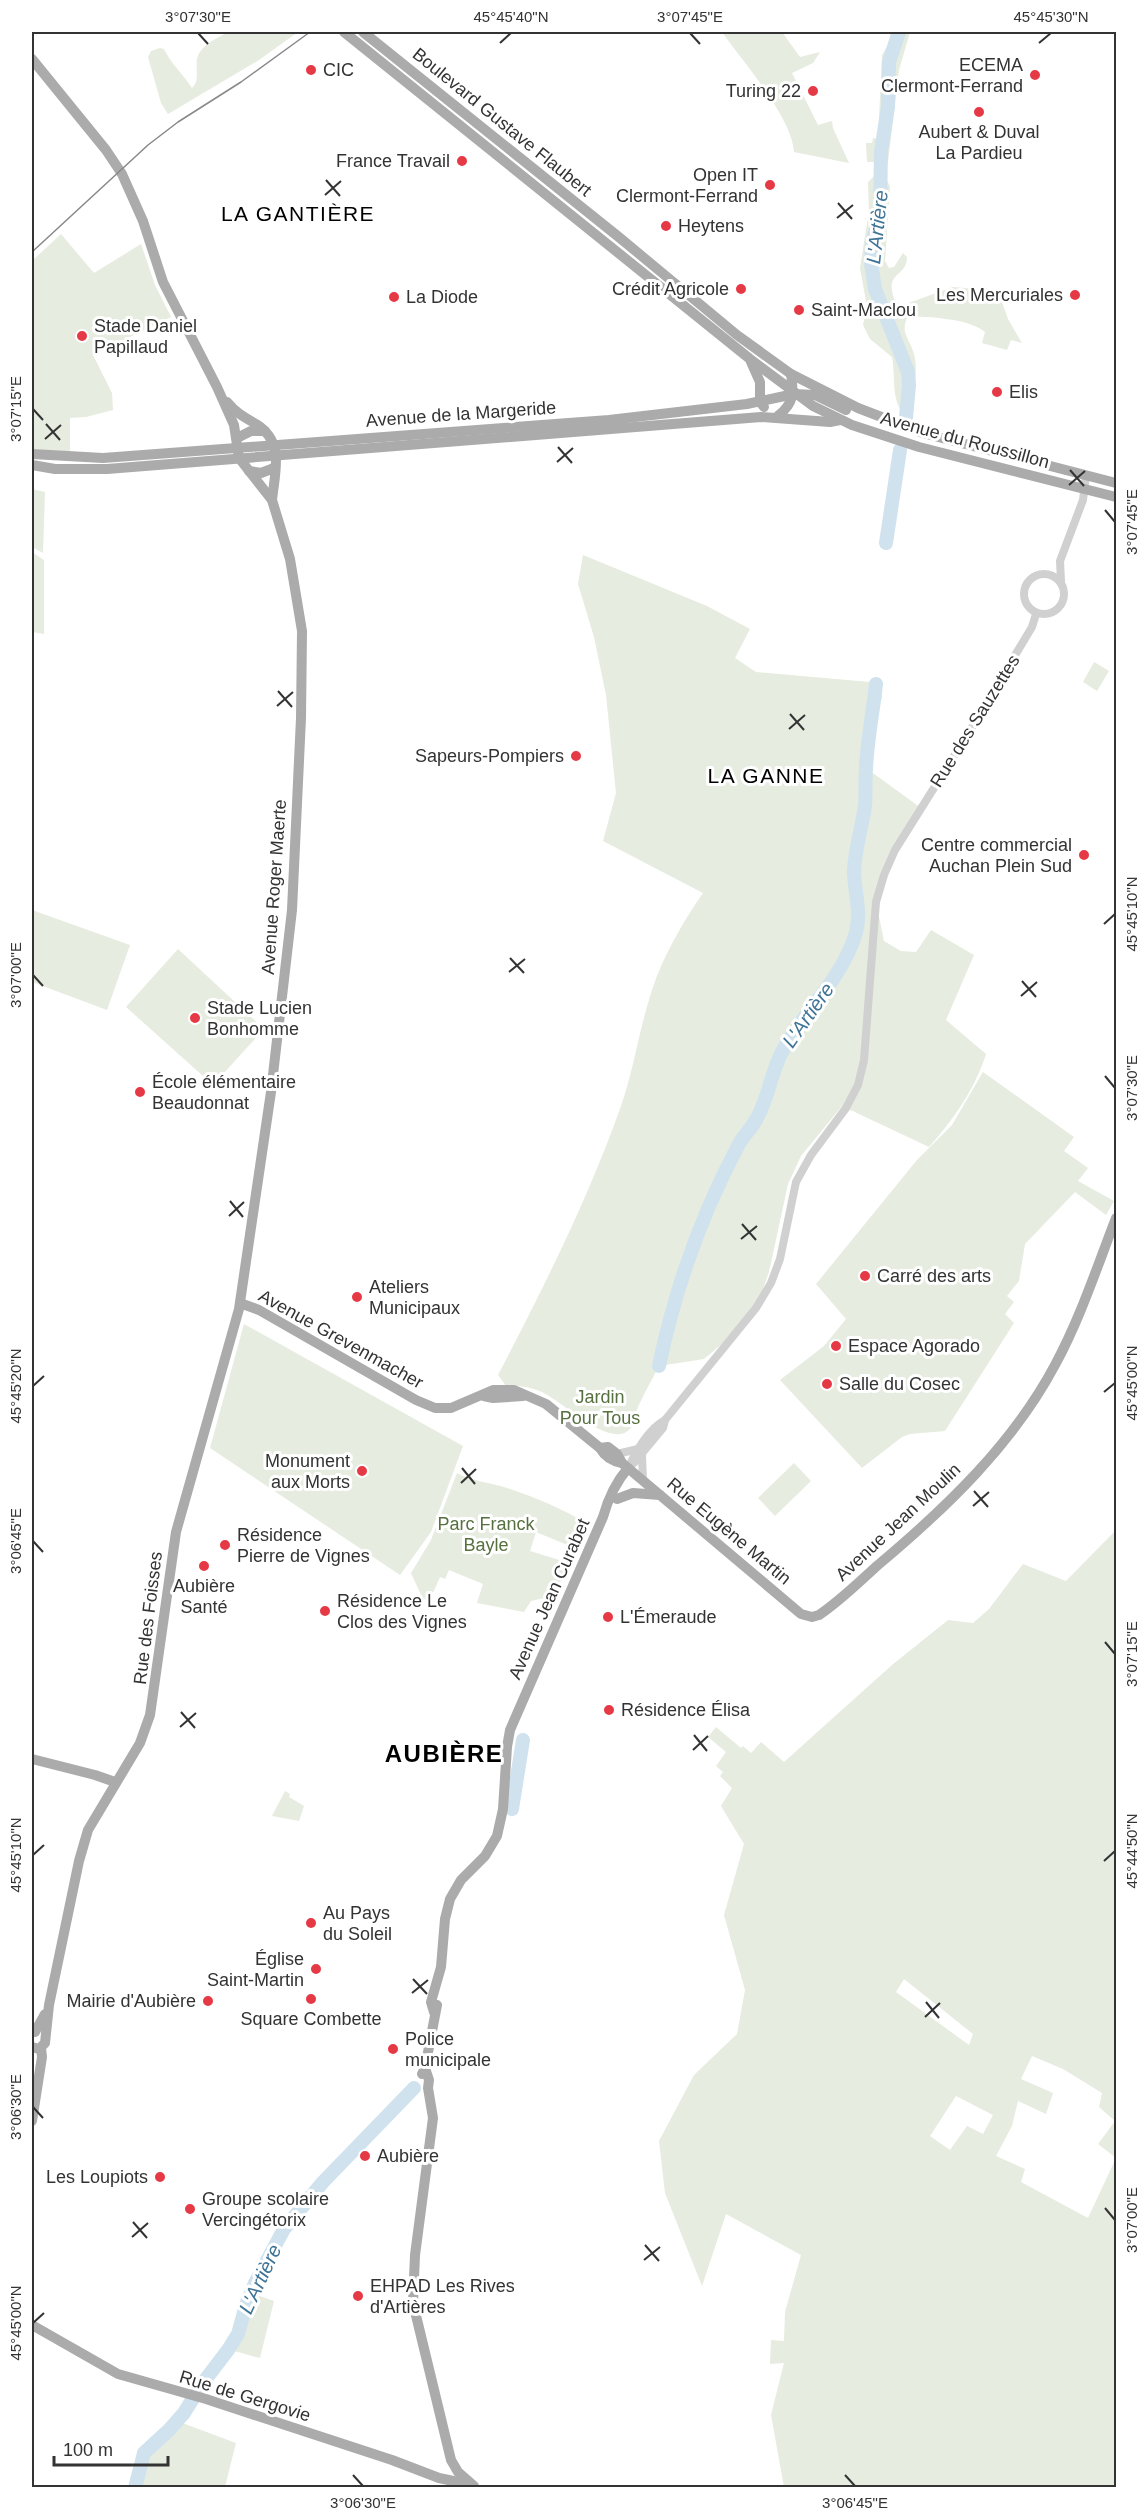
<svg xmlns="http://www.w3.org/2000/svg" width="1148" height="2519" viewBox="0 0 1148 2519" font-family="Arial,sans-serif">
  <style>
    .green { fill: #e6ecdf; fill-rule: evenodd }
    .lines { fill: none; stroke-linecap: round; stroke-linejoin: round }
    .river { stroke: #cfe2ee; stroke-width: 14 }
    .minor { stroke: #d0d0d0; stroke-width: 8 }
    .major { stroke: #ababab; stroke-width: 10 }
    .tram { stroke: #888; stroke-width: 1.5 }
    .ticks { fill: none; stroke: #333; stroke-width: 2 }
    .poi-dot { fill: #e63946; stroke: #fff; stroke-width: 2 }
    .labels { text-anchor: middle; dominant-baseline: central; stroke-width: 6; stroke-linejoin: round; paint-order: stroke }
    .poi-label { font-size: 18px; fill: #333; stroke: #fff; text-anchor: start }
    .street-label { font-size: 18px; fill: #333; stroke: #fff }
    .park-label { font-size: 18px; fill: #56703f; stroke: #fff }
    .water-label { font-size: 20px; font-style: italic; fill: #3f7597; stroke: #fff }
    .quarter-label { font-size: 21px; letter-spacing: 1.5px; fill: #000; stroke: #fff }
    .district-label { font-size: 24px; font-weight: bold; letter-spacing: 1.5px; fill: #000; stroke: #fff }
    .neatline { fill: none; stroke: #333; stroke-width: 2 }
    .ticks-label { font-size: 15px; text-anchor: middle; fill: #333 }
  </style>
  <rect width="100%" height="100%" fill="#fff"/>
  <g class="green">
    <path d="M228,32h70l-39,28 -91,54 -7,-11 -13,-46 3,-6 9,-3 4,1c8,16 19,25 28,39 10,-9 0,-25 8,-36 6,-9 19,-15 28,-20z"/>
    <path d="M722,32h60l18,25 20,-5 -7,11 -21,10 26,52 14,-4 1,7 16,35 -55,-11c-2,-35 -51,-90 -72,-120z"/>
    <polygon points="891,32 910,32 899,70 888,162 867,162 866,143 872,143 873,138 878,139 882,55 888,45"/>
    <path d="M877,173h7l6,14 -5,74 4,7 5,-1 9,-14 4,4c0,21 -24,14 -12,44l8,4 50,-18 22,2 19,7 7,3 7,20 14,24 -11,-3 -4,10 -25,-7 3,-11c-17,-14 -56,-15 -77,-16 -8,16 0,20 5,35 7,19 -1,46 -4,66l-3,1c-16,-18 -10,-39 -14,-61l-22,-18 -7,-14 4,-18 -7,-39 9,-57 -1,-29z"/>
    <polygon points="61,234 94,273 141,244 155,285 171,317 93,355 112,393 113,410 86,417 70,418 70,453 32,449 32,261"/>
    <polygon points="32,489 45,492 43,553 32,547"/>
    <polygon points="32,552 44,560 44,634 32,632"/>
    <path d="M583,555l124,51 43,23 -15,29 21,14 125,11 1,14 -12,37 -4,34 55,40 -26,42 -19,52 8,39 17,10 15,1 15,-22 43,25 -28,65 40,34c-11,35 -33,66 -57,93l-87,-41 -41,50 -13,28 -19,88 -13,36 -20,24 -32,27 -45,7c-7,14 -15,27 -21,41 -3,7 -3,16 -8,22 -19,21 -68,-28 -88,-37 -12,-5 -23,-7 -36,-6l-8,-11c45,-86 89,-174 122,-266 14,-39 19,-80 32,-119 11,-34 31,-68 51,-97l-100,-52 13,-48 -10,-98 -12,-58 -16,-53z"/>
    <polygon points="1094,662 1109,671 1097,691 1083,682"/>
    <polygon points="32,910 130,945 107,1010 32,982"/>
    <polygon points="178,949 264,1029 213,1085 126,1007"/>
    <polygon points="983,1072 1074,1137 1064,1151 1088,1168 1078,1181 1114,1201 1106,1215 1075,1192 1025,1244 1019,1281 1007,1296 1014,1302 1005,1314 1014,1323 945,1431 910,1434 902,1437 862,1468 780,1380 824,1346 846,1319 816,1284 917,1160 952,1125"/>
    <polygon points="244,1324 463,1446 431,1532 400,1575 210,1448"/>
    <polygon points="794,1463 811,1481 775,1516 758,1498"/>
    <path d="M457,1473c16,9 33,9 50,15 30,10 53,20 81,36l-11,25 -41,-17 -6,19 39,12 -15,33 -23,5 -7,11 -47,-9 6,-19 -34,-14 -4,9 -5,-2 -11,25 -7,-5 -11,-24 20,-33z"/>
    <path d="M1116,1530v957h-332l-13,-72 13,-52 -14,1 1,-24 13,1 1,-29 16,-57 -75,-41 -24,72 -37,-93 -6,-52 35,-66 43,-41 8,-44 -21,-75 20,-71 -23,-38 11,-18 -12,-12 3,-4 -7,-6 10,-14 -18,-15 8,-10 25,21 2,-2 8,7 10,-11 23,20 108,-97 56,-45 25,3 16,-14 34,-45 43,17zM904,1979l69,55 -4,11 -73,-53zM1032,2056l31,13 39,24 -3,14 16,14 -17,23 18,14 -28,60 -67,-36 4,-13 -29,-13 16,-30 6,-25 28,13 7,-21 -32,-14zM956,2096l37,19 -10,19 -16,-8 -17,24 -20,-14z"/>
    <polygon points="285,1791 290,1794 289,1797 304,1806 299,1821 272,1816"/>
    <path d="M282,2236l3,1 -31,57 20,7 -14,57 -26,-7c-11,11 -24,35 -34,41l17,-26 18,-19 19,-57z"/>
    <polygon points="177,2421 236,2443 225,2487 137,2487 144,2453"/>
  </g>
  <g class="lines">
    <g class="river">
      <polyline points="899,32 889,62 888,107 881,151 880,213 872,244 871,263 875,289 908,372 909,385 906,418"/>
      <polyline points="886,543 900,450"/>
      <path d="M659,1366c16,-77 43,-153 80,-222 5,-9 13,-16 18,-26 12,-21 14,-47 26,-68 23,-42 56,-67 72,-114 7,-22 0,-41 -1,-63 0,-20 8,-46 11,-67 1,-12 0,-25 1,-37 1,-28 7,-57 10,-85"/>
      <polyline points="512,1809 523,1740"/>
      <polyline points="135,2488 144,2453 169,2430 184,2413 202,2384 228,2350 238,2334 246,2305 255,2283 284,2229 323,2182 414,2088"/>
    </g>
    <g class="minor">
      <circle cx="1044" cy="594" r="20"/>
      <polyline points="1061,581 1060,561 1083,500 1086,475"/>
      <polyline points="617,1454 638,1449"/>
      <polyline points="642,1455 643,1481"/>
      <polyline points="634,1463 663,1428 665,1420"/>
      <path d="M628,1468c8,-16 20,-39 37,-48l91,-112 15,-25 9,-24 16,-77 15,-27 35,-47 12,-23 6,-25 12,-158 8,-27 11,-25 71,-113 66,-110 4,-13"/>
    </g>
    <g class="major">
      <polyline points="344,32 750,359 813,406 852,425 919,447 1116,497"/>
      <polyline points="363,32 620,238 737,335 791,374 858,408 923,433 1116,483"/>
      <polyline points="32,59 106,150 122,174 143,221 163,282 217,387 234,425 239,458 272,500 290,559 302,631 301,718 292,910 271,1092 239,1309 176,1532 150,1715 140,1743 88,1830 79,1861 49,2005 45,2043 39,2049 32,2047"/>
      <polyline points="751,362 760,382 760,402 764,407"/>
      <path d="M227,402c9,11 17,15 29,22 29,18 19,47 16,76"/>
      <path d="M778,416c16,-13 16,-22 13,-42"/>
      <polyline points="237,438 251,431 265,431"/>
      <polyline points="32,454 103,458 609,420 747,404 794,394 815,395 846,410"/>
      <polyline points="32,465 55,469 107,469 761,417 830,422 840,420"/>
      <polyline points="249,471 261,473 274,468"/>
      <path d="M240,1303l19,7 157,90 19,8h16l42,-18h21l32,14 54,44c5,9 12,13 22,15"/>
      <polyline points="484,1396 493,1398 523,1396"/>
      <path d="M600,1448l8,-1 9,7 5,9 179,151 11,3 7,-2c21,-14 40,-33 59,-50 68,-57 135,-121 177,-200 25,-46 42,-98 61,-147"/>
      <polyline points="617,1499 633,1493 660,1495"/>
      <polyline points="32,1759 95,1775 115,1782"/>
      <path d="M434,2012l-3,-10 10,-35 4,-48 5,-20 11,-19 24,-24 12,-20 6,-27 4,-62 3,-17 93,-213c5,-18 13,-35 25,-49"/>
      <polyline points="35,2032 45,2014"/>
      <polyline points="425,2068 429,2080 428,2088 433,2118 415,2255 413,2303 451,2460 458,2472 474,2486"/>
      <polyline points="422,2074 425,2068 437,2005"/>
      <polyline points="32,2121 42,2057 41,2048"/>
      <polyline points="32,2325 118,2374 206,2399 392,2460 439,2478 463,2483 470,2488"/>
    </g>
    <polyline class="tram" points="32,252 148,145 178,122 241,82 310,32"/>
  </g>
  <path class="ticks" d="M198,33l10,11M690,33l10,11M500,43l11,-10M1039,43l12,-10M326,180l14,16M325,195l16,-14M838,203l14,16M837,218l16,-13M33,409l10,11M46,424l14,16M45,439l16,-14M558,447l14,16M557,462l16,-14M1070,470l14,16M1069,485l16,-14M1105,510l10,12M278,691l14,16M277,706l16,-14M790,714l14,16M789,729l16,-14M1104,924l11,-10M510,958l14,15M509,972l16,-13M33,975l10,11M1022,981l14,16M1021,996l16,-14M1105,1076l10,12M230,1201l13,16M229,1216l15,-14M742,1224l14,16M741,1239l16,-13M33,1386l11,-10M1104,1392l11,-9M462,1468l13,16M461,1483l15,-14M974,1491l14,16M973,1506l16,-14M33,1541l10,11M1105,1642l10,12M181,1712l14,16M180,1727l16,-14M694,1735l13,16M693,1750l15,-14M33,1855l11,-10M1104,1861l11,-10M413,1979l14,15M412,1993l16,-13M926,2002l13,16M925,2017l15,-14M33,2107l10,11M1105,2208l10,12M133,2222l14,16M132,2237l16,-14M645,2245l14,16M644,2260l16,-13M33,2323l11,-10M353,2475l10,11M845,2475l10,11"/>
  <g class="poi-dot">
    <circle cx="311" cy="70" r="6"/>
    <circle cx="1035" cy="75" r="6"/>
    <circle cx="813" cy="91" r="6"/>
    <circle cx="979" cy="112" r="6"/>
    <circle cx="462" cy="161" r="6"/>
    <circle cx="770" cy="185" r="6"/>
    <circle cx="666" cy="226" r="6"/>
    <circle cx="741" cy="289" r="6"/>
    <circle cx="1075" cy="295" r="6"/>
    <circle cx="394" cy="297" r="6"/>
    <circle cx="799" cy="310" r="6"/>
    <circle cx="82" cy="336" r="6"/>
    <circle cx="997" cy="392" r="6"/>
    <circle cx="576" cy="756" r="6"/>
    <circle cx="1084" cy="855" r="6"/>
    <circle cx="195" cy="1018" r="6"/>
    <circle cx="140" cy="1092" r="6"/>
    <circle cx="865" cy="1276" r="6"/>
    <circle cx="357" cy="1297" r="6"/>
    <circle cx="836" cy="1346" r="6"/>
    <circle cx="827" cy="1384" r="6"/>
    <circle cx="362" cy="1471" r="6"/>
    <circle cx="225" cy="1545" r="6"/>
    <circle cx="204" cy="1566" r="6"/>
    <circle cx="325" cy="1611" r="6"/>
    <circle cx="608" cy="1617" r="6"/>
    <circle cx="609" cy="1710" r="6"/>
    <circle cx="311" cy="1923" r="6"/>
    <circle cx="316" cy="1969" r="6"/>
    <circle cx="311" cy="1999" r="6"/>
    <circle cx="208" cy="2001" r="6"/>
    <circle cx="393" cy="2049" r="6"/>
    <circle cx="365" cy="2156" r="6"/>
    <circle cx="160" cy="2177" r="6"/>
    <circle cx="190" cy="2209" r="6"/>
    <circle cx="358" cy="2296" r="6"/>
  </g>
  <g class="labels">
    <g class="poi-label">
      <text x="1023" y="65" text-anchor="end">ECEMA<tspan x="1023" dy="21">Clermont-Ferrand</tspan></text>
      <text x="323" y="70">CIC</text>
      <text x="801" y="91" text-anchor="end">Turing 22</text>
      <text x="979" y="132" text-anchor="middle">Aubert &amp; Duval<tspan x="979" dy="21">La Pardieu</tspan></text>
      <text x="450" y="161" text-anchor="end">France Travail</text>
      <text x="758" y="175" text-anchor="end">Open IT<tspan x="758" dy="21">Clermont-Ferrand</tspan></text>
      <text x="678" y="226">Heytens</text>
      <text x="729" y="289" text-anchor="end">Crédit Agricole</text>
      <text x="1063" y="295" text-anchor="end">Les Mercuriales</text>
      <text x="406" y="297">La Diode</text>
      <text x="811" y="310">Saint-Maclou</text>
      <text x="94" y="326">Stade Daniel<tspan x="94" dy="21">Papillaud</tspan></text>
      <text x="1009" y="392">Elis</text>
      <text x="564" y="756" text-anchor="end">Sapeurs-Pompiers</text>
      <text x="1072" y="845" text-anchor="end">Centre commercial<tspan x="1072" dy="21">Auchan Plein Sud</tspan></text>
      <text x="207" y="1008">Stade Lucien<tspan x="207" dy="21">Bonhomme</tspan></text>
      <text x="152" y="1082">École élémentaire<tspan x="152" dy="21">Beaudonnat</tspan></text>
      <text x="877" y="1276">Carré des arts</text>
      <text x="369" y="1287">Ateliers<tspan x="369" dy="21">Municipaux</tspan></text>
      <text x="848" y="1346">Espace Agorado</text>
      <text x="839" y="1384">Salle du Cosec</text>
      <text x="350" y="1461" text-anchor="end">Monument<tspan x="350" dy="21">aux Morts</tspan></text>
      <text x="237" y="1535">Résidence<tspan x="237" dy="21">Pierre de Vignes</tspan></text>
      <text x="204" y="1586" text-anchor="middle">Aubière<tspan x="204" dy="21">Santé</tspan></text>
      <text x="337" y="1601">Résidence Le<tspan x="337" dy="21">Clos des Vignes</tspan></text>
      <text x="620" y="1617">L'Émeraude</text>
      <text x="621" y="1710">Résidence Élisa</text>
      <text x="323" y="1913">Au Pays<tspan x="323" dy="21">du Soleil</tspan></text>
      <text x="304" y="1959" text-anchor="end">Église<tspan x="304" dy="21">Saint-Martin</tspan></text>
      <text x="196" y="2001" text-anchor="end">Mairie d'Aubière</text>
      <text x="311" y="2019" text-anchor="middle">Square Combette</text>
      <text x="405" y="2039">Police<tspan x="405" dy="21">municipale</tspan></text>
      <text x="377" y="2156">Aubière</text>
      <text x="148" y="2177" text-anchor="end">Les Loupiots</text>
      <text x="202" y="2199">Groupe scolaire<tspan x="202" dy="21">Vercingétorix</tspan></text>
      <text x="370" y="2286">EHPAD Les Rives<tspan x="370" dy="21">d'Artières</tspan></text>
    </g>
    <g class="street-label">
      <text transform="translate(502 122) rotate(39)">Boulevard Gustave Flaubert</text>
      <text transform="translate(461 414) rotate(-4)">Avenue de la Margeride</text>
      <text transform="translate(965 440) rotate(15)">Avenue du Roussillon</text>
      <text transform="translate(975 721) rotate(-58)">Rue des Sauzettes</text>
      <text transform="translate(274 887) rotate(-86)">Avenue Roger Maerte</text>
      <text transform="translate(341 1339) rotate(29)">Avenue Grevenmacher</text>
      <text transform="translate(898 1522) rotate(-43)">Avenue Jean Moulin</text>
      <text transform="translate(729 1531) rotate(40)">Rue Eugène Martin</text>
      <text transform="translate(549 1599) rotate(-66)">Avenue Jean Curabet</text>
      <text transform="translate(148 1618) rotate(-83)">Rue des Foisses</text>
      <text transform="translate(245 2396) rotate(17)">Rue de Gergovie</text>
    </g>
    <g class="park-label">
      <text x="600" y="1397">Jardin<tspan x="600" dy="21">Pour Tous</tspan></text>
      <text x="486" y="1524">Parc Franck<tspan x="486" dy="21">Bayle</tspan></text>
    </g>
    <g class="water-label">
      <text transform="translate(877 227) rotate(-84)">L'Artière</text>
      <text transform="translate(808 1015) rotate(-55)">L'Artière</text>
      <text transform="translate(260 2279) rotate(-65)">L'Artière</text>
    </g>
    <g class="quarter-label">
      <text x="298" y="213">LA GANTIÈRE</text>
      <text x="766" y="775">LA GANNE</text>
    </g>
    <g class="district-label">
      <text x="444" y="1753">AUBIÈRE</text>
    </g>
  </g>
  <rect width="1148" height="2519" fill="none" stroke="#ffffff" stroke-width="66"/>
  <path d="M54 2456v9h114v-9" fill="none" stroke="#333333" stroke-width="3"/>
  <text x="63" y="2456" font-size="18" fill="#333333" stroke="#ffffff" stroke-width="4.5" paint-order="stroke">100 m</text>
  <rect x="33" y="33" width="1082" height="2453" class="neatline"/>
  <g class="ticks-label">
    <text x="198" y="22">3°07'30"E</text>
    <text x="511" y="22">45°45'40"N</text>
    <text x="690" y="22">3°07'45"E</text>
    <text x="1051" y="22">45°45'30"N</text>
    <text transform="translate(16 409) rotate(-90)" y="5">3°07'15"E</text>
    <text transform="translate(1132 522) rotate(-90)" y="5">3°07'45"E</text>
    <text transform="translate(1132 914) rotate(-90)" y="5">45°45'10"N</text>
    <text transform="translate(16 975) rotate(-90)" y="5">3°07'00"E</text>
    <text transform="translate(1132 1088) rotate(-90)" y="5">3°07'30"E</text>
    <text transform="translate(1132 1383) rotate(-90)" y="5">45°45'00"N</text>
    <text transform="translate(16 1386) rotate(-90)" y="5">45°45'20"N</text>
    <text transform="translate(16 1541) rotate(-90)" y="5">3°06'45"E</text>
    <text transform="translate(1132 1654) rotate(-90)" y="5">3°07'15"E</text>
    <text transform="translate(1132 1851) rotate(-90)" y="5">45°44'50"N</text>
    <text transform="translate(16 1855) rotate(-90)" y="5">45°45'10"N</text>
    <text transform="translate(16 2107) rotate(-90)" y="5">3°06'30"E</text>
    <text transform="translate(1132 2220) rotate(-90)" y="5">3°07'00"E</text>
    <text transform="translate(16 2323) rotate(-90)" y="5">45°45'00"N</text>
    <text x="363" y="2508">3°06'30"E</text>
    <text x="855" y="2508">3°06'45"E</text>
  </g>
</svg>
